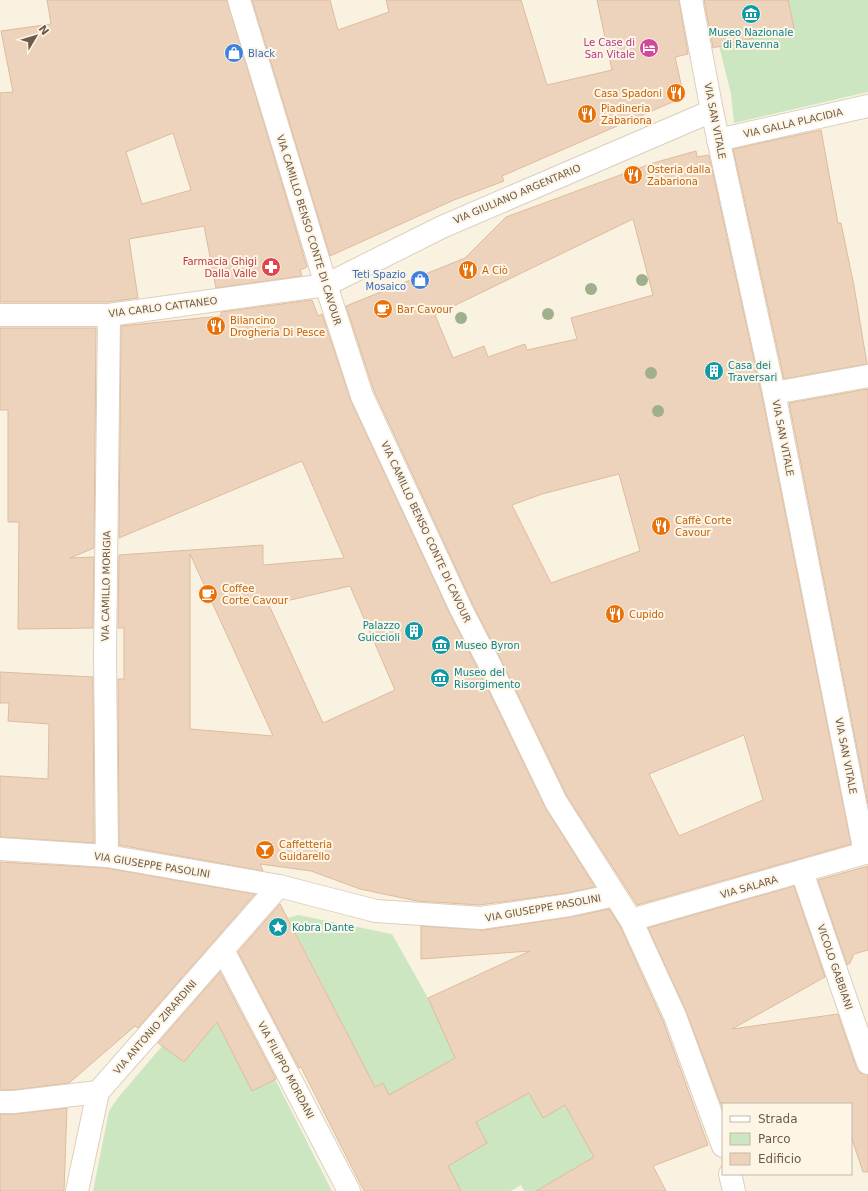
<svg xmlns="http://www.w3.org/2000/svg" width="868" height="1191" viewBox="0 0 868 1191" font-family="'DejaVu Sans',sans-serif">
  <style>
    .green { fill: #cde6c2 }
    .building { fill: #edd3bb; stroke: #debb9d; fill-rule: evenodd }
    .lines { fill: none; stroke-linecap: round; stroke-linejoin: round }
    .pedestrian-casing { stroke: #ddcfbe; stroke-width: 24 }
    .minor-casing { stroke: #ddcfbe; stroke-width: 24 }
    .pedestrian { stroke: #fff; stroke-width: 22 }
    .minor { stroke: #fff; stroke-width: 22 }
    .tree { fill: #9eb08c }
    .labels { text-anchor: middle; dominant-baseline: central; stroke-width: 4; stroke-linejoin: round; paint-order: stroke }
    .culture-label { font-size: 10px; fill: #0d838f; stroke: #fdf6e7; text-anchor: start }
    .hotel-label { font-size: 10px; fill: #b23c85; stroke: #fdf6e7; text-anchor: end }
    .shop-label { font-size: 10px; fill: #366cbe; stroke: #fdf6e7; text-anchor: start }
    .food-label { font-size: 10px; fill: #c56008; stroke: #fdf6e7; text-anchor: start }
    .street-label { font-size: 10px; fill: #6f5a4a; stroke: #fdf6e7 }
    .health-label { font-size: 10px; fill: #be3a42; stroke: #fdf6e7; text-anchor: end }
  </style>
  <rect width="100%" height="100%" fill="#faf2e1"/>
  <g class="green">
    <polygon points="788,0 868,0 868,92 734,123 731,94 719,46 794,28"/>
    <polygon points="298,915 392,934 428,998 440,1022 523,1020 389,1095 383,1083 375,1087 288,918"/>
    <polygon points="217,1022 252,1091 275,1079 332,1191 93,1191 109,1111 117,1099 162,1046 184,1062"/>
    <polygon points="529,1093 543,1118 565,1105 594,1157 536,1191 524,1191 521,1185 511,1191 461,1191 436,1144"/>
  </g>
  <g class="building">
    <path d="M47,0h180l80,267 -7,3 2,6 -86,12 -12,-62 -75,13 9,59 -30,4h-108v-209l13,-1 -12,-61 50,-7zM173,133l18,57 -49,14 -16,-52z"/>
    <polygon points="252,0 330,0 338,30 389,12 386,0 521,0 547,85 612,70 597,0 679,0 688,54 675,57 684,97 502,176 504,181 454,200 330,256"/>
    <polygon points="704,0 788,0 794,28 713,48"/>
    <polygon points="821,130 838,223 841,223 854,286 867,364 784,379 733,149"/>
    <path d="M696,151l1,6 12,-2 53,241 89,448 -214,61 -70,-109 -66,-136 -29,-57 -98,-212 -28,-85 119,-48 41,-41 147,-54zM633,219l20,76 -82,23 6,21 -50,11 -2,-6 -37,13 -4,-11 -31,12 -18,-43zM619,474l21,77 -89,32 -39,-78 30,-11zM744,735l19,65 -84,36 -30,-62z"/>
    <path d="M312,300l6,16 4,-2 29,87 99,213 29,57 66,136 50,80 -28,6 -87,12 -63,-4 -57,-12 -49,-18 -51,-7 3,7 -144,-26 -1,-166h6v-51h-6l1,-73 144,-10v20l81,-7 -42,-97 -183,77 2,-212 100,-10v-4zM190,554l83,182 -83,-7zM350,586l45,104 -72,33 -54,-118z"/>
    <polygon points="0,328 96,328 94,548 70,558 94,557 93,628 18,629 19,522 8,522 8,410 0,410"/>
    <polygon points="868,389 868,804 789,403"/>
    <polygon points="0,672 93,677 94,843 0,837 0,776 48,779 49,724 8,721 9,703 0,703"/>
    <polygon points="0,862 106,868 255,894 138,1028 135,1026 69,1083 13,1090 0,1090"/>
    <polygon points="868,866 868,950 854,954 850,963 847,965 818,880"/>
    <polygon points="794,886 825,977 732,1029 838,1014 856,1067 860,1073 868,1075 868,1172 863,1172 851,1136 851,1104 721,1104 686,1011 648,928"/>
    <polygon points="280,904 375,1087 383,1083 389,1095 455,1058 428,998 530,951 421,959 421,926 483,930 571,917 609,909 620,926 663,1021 708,1145 653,1166 666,1191 536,1191 594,1157 565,1105 543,1118 529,1093 476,1122 487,1143 448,1166 461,1191 364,1191 301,1067 299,1068 238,952"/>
    <polygon points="220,972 276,1079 252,1091 217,1022 184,1062 158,1043"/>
    <polygon points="67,1108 64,1191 0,1191 0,1114 15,1114"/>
  </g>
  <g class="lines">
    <defs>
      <g id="pedestrian">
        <polyline points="239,0 326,285 362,396 461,609 490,665 556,802 631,920 675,1016 723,1146"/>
        <polyline points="691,0 712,111 774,393"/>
        <polyline points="718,140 868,106"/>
        <polyline points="109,315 326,285 442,227 712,111"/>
        <polyline points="802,872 868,1063"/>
        <polyline points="376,911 481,918 569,905 615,895"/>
        <polyline points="631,920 865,853"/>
        <polyline points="223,950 349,1191"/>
        <polyline points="730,1174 734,1191"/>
      </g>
      <g id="minor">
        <polyline points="0,315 109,315 105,656 107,856"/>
        <polyline points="868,376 774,393 865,853 868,853"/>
        <polyline points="0,849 107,856 279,886 376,911"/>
        <polyline points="0,1102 14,1102 98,1092"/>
        <polyline points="77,1191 98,1092 279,886"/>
      </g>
    </defs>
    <use href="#pedestrian" class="pedestrian-casing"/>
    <use href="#minor" class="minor-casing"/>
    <use href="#pedestrian" class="pedestrian"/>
    <use href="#minor" class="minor"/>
  </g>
  <g class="tree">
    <circle cx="642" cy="280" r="6"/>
    <circle cx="591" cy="289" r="6"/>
    <circle cx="548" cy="314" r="6"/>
    <circle cx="461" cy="318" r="6"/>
    <circle cx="651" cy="373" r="6"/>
    <circle cx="658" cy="411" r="6"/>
  </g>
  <defs>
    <symbol id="museum-disc" viewBox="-11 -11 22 22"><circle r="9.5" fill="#0f9aa8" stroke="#fdf6e7"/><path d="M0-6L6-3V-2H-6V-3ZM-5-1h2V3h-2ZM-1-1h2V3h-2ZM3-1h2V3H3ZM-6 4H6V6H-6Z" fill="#fff"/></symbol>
    <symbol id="hotel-disc" viewBox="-11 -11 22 22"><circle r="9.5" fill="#d1479c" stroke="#fdf6e7"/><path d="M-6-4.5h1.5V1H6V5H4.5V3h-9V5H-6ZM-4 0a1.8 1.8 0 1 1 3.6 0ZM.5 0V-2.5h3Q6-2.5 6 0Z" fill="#fff"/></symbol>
    <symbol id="shop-disc" viewBox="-11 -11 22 22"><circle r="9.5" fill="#3f7fe0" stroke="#fdf6e7"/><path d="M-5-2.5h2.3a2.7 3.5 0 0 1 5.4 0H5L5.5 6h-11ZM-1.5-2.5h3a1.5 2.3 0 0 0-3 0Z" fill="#fff"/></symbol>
    <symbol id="restaurant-disc" viewBox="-11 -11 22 22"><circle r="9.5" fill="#e8710a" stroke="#fdf6e7"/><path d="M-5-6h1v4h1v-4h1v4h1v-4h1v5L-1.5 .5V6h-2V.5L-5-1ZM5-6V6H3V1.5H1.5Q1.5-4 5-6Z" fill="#fff"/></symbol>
    <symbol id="pharmacy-disc" viewBox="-11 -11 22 22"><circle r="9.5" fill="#e0444e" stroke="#fdf6e7"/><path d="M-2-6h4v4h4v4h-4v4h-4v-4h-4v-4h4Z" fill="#fff"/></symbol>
    <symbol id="cafe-disc" viewBox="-11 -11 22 22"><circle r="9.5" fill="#e8710a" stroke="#fdf6e7"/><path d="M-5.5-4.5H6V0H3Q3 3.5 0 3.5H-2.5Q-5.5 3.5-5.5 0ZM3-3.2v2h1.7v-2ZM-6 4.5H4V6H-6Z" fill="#fff"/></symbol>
    <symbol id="building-disc" viewBox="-11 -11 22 22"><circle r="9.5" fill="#0f9aa8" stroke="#fdf6e7"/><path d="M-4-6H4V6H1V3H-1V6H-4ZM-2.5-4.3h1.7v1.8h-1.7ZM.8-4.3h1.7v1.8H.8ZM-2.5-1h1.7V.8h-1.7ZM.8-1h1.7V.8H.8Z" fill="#fff"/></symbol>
    <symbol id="bar-disc" viewBox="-11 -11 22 22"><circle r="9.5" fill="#e8710a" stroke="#fdf6e7"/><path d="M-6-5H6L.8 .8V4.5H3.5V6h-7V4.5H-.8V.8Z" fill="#fff"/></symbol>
    <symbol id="sight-disc" viewBox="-11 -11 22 22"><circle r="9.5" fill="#0f9aa8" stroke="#fdf6e7"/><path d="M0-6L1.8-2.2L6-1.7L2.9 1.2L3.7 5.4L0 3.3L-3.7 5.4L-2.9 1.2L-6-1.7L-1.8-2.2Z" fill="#fff"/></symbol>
  </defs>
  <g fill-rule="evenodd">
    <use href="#museum-disc" x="740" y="3" width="22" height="22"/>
    <use href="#hotel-disc" x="638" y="37" width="22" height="22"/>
    <use href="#shop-disc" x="223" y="42" width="22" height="22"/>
    <use href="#restaurant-disc" x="665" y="82" width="22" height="22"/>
    <use href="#restaurant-disc" x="576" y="103" width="22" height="22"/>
    <use href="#restaurant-disc" x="622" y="164" width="22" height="22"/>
    <use href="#pharmacy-disc" x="260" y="256" width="22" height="22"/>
    <use href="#restaurant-disc" x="457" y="259" width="22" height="22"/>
    <use href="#shop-disc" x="409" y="269" width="22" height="22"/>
    <use href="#cafe-disc" x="372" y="298" width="22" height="22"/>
    <use href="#restaurant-disc" x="205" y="315" width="22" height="22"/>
    <use href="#building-disc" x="703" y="360" width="22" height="22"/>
    <use href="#restaurant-disc" x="650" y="515" width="22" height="22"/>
    <use href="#cafe-disc" x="197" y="583" width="22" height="22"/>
    <use href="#restaurant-disc" x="604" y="603" width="22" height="22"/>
    <use href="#building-disc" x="403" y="620" width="22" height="22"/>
    <use href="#museum-disc" x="430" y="634" width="22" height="22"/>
    <use href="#museum-disc" x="429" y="667" width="22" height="22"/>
    <use href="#bar-disc" x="254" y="839" width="22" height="22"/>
    <use href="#sight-disc" x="267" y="916" width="22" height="22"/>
  </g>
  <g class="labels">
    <g class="culture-label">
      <text x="751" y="32" text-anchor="middle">Museo Nazionale<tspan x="751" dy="12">di Ravenna</tspan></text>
      <text x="728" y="365">Casa dei<tspan x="728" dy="12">Traversari</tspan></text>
      <text x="400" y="625" text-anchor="end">Palazzo<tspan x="400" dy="12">Guiccioli</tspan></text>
      <text x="455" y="645">Museo Byron</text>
      <text x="454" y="672">Museo del<tspan x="454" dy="12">Risorgimento</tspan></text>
      <text x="292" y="927">Kobra Dante</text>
    </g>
    <g class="hotel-label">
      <text x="635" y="42">Le Case di<tspan x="635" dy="12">San Vitale</tspan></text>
    </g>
    <g class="shop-label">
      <text x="248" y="53">Black</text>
      <text x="406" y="274" text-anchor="end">Teti Spazio<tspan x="406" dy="12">Mosaico</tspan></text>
    </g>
    <g class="food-label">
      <text x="662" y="93" text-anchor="end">Casa Spadoni</text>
      <text x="601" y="108">Piadineria<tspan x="601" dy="12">Zabariona</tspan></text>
      <text x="647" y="169">Osteria dalla<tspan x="647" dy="12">Zabariona</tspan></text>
      <text x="482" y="270">A Ciò</text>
      <text x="397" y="309">Bar Cavour</text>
      <text x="230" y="320">Bilancino<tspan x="230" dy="12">Drogheria Di Pesce</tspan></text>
      <text x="675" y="520">Caffè Corte<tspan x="675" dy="12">Cavour</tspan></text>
      <text x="222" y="588">Coffee<tspan x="222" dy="12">Corte Cavour</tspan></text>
      <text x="629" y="614">Cupido</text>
      <text x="279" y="844">Caffetteria<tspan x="279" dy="12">Guidarello</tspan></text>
    </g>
    <g class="street-label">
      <text transform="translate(715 121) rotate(79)">VIA SAN VITALE</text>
      <text transform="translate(793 123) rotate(-13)">VIA GALLA PLACIDIA</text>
      <text transform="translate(517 194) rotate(-23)">VIA GIULIANO ARGENTARIO</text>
      <text transform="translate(309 230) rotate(73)">VIA CAMILLO BENSO CONTE DI CAVOUR</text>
      <text transform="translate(163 307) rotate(-7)">VIA CARLO CATTANEO</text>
      <text transform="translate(783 438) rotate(79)">VIA SAN VITALE</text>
      <text transform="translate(426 532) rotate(65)">VIA CAMILLO BENSO CONTE DI CAVOUR</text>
      <text transform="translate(106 586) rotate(-89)">VIA CAMILLO MORIGIA</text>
      <text transform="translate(846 756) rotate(79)">VIA SAN VITALE</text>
      <text transform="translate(152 865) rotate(9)">VIA GIUSEPPE PASOLINI</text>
      <text transform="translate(749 887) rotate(-16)">VIA SALARA</text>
      <text transform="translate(543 908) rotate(-10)">VIA GIUSEPPE PASOLINI</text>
      <text transform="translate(835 967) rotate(71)">VICOLO GABBIANI</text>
      <text transform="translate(155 1027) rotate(-49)">VIA ANTONIO ZIRARDINI</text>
      <text transform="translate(286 1070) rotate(62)">VIA FILIPPO MORDANI</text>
    </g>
    <g class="health-label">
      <text x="257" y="261">Farmacia Ghigi<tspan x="257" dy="12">Dalla Valle</tspan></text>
    </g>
  </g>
  <rect x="722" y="1103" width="130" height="72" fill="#fdf6e7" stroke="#c4b8a8"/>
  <rect x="730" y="1116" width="20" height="6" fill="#ffffff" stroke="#c4b8a8"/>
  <text x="758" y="1123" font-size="12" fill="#6f5a4a">Strada</text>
  <rect x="730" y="1133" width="20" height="12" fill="#cde6c2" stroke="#c4b8a8"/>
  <text x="758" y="1143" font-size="12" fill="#6f5a4a">Parco</text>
  <rect x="730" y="1153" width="20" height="12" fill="#edd3bb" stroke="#c4b8a8"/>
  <text x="758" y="1163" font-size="12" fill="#6f5a4a">Edificio</text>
  <g transform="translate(36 36) rotate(52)" stroke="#fdf6e7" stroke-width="3" paint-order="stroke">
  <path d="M0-3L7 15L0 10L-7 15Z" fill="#6f5a4a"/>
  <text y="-6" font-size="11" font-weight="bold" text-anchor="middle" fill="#6f5a4a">N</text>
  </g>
</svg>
